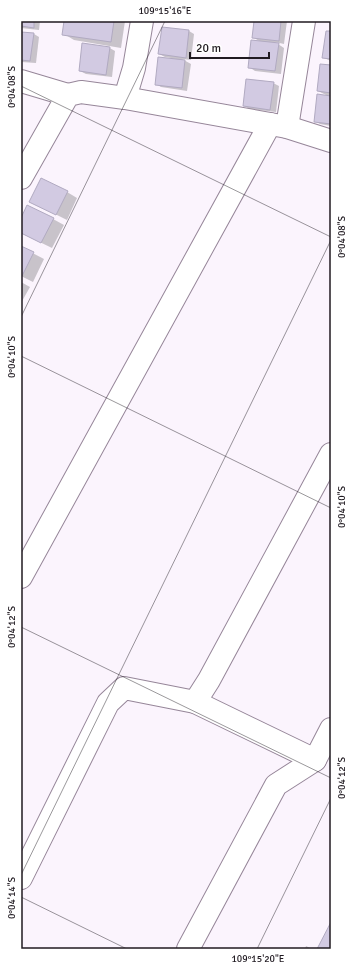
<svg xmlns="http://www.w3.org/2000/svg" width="352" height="970" viewBox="0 0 352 970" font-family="Signika,sans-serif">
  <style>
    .shadow { fill: #0003 }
    .building { fill: #d2cae2; stroke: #b1aac1 }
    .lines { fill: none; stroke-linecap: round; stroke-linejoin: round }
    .minor-casing { stroke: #968699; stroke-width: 24 }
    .minor { stroke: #fff; stroke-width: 22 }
    .ticks { fill: none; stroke: #201a21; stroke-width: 1; stroke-opacity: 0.45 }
    .neatline { fill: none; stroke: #201a21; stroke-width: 1.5 }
    .ticks-label { font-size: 10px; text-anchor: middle; fill: #201a21 }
  </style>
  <rect width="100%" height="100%" fill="#fbf4fd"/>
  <g class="shadow">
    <polygon points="21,21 40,21 39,30 21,28"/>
    <polygon points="65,21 125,21 121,48 74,40 64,34"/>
    <polygon points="255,21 287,21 284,44 275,42 284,48 281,74 255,71 249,67 262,43 253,37"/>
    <polygon points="189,31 194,34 191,60 182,59 191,64 187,91 161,87 156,84 171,58 165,57 159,54"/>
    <polygon points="331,32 331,61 324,58"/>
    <polygon points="21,33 34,34 39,37 36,63 21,62"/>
    <polygon points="108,47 115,51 112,77 86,74 80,71"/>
    <polygon points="331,66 331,126 320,124 315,121 328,96 318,91"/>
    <polygon points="273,83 279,86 276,112 250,109 244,106"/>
    <polygon points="67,192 77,198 67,220 41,207"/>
    <polygon points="53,219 64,225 52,248 21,233 21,220"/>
    <polygon points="21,247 44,259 33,282 21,276"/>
    <polygon points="21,282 30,287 21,303"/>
    <polygon points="306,946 312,949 305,949"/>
  </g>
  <g class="building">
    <polygon points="21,21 34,21 34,28 21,26"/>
    <polygon points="64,21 114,21 111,42 62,35"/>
    <polygon points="254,21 281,21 279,41 252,38"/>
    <polygon points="162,27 189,30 186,58 158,54"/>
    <polygon points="326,31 331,31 331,59 322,58"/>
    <polygon points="21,32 34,33 30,61 21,60"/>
    <polygon points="251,40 279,43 275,71 248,68"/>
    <polygon points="82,43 110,47 106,75 79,71"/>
    <polygon points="158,57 185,60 182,88 155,85"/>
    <polygon points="320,64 331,65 331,93 317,91"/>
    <polygon points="246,79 274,82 270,110 243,106"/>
    <polygon points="317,94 331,96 331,124 314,122"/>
    <polygon points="41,178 68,191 56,215 29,202"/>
    <polygon points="27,205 54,218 41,243 21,233 21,218"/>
    <polygon points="21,246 34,252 22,276 21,276"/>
    <polygon points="331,922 331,949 317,949"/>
  </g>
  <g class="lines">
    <defs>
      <g id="minor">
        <polyline points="21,81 68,95"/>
        <polyline points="125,98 287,127 331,141"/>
        <polyline points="287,127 304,21"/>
        <polyline points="21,178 68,95 81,92 125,98 134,68 142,21"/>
        <polyline points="21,577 270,124"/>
        <polyline points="315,760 195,702 209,680 331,454"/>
        <polyline points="21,878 108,703 124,688 195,702"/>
        <polyline points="188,949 276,785 315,760 331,729"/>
      </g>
    </defs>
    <use href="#minor" class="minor-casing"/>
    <use href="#minor" class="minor"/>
  </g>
  <path class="ticks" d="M21,86l310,151M21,317l144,-296M21,356l310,152M21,627l310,151M21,875l310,-635M21,897l106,52M257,949l74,-151"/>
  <rect width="352" height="970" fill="none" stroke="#ffffff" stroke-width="44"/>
  <path d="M190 52v6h79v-6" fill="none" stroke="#201a21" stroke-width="2"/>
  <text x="196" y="52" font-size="12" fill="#201a21" stroke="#ffffff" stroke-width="3" paint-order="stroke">20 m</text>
  <rect x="22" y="22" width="308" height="926" class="neatline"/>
  <g class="ticks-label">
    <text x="165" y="14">109°15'16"E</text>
    <text transform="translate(11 87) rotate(-90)" y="4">0°04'08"S</text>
    <text transform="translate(341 237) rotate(-90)" y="4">0°04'08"S</text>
    <text transform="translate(11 357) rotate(-90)" y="4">0°04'10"S</text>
    <text transform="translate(341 507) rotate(-90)" y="4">0°04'10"S</text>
    <text transform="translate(11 627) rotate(-90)" y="4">0°04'12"S</text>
    <text transform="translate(341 778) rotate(-90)" y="4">0°04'12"S</text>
    <text transform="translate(11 898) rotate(-90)" y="4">0°04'14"S</text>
    <text x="258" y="962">109°15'20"E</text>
  </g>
</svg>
